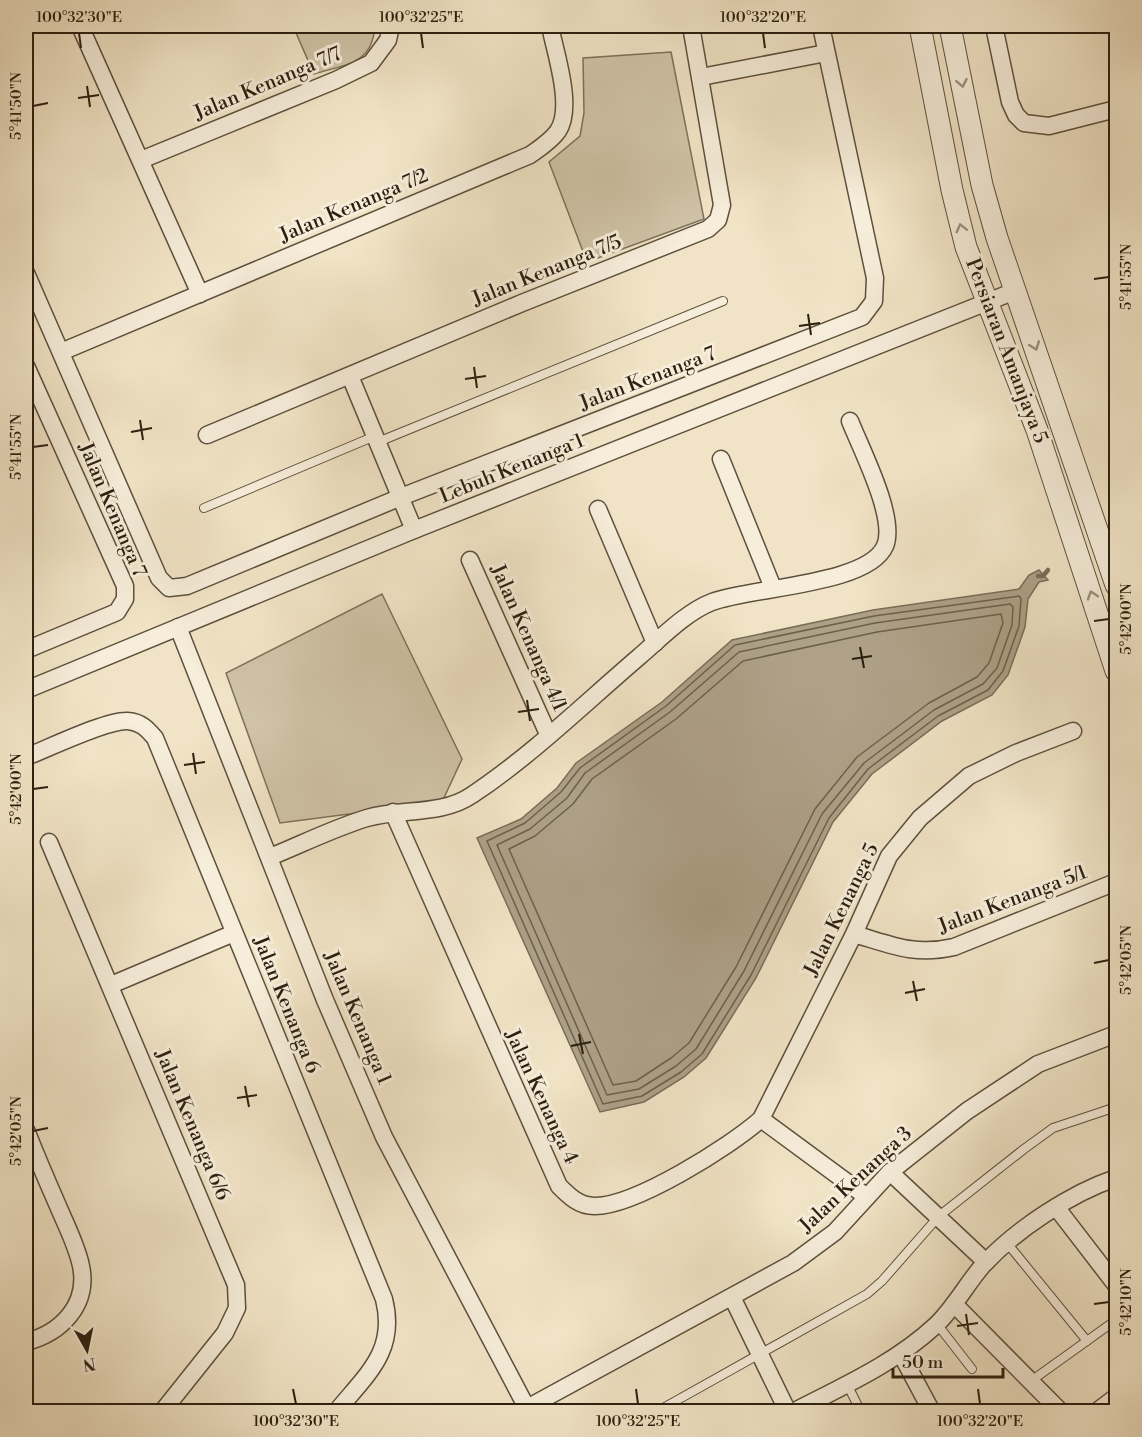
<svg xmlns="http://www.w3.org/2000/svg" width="1142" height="1437" viewBox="0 0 1142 1437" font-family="'Libre Bodoni',serif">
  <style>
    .green { fill: #d0c3a7; stroke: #7e715b; stroke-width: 1.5 }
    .water { fill: #aea188; stroke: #7a6d58; stroke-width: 1.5 }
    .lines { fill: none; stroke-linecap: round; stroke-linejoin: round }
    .shore { stroke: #6d604c; stroke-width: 1.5 }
    .stream { stroke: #7a6d58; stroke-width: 4.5 }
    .service-casing { stroke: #5d503d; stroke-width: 10 }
    .minor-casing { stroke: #5d503d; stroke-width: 19 }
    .tertiary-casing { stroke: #5d503d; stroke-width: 23 }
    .service { stroke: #f6edda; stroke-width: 8 }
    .minor { stroke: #f6edda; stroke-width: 16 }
    .tertiary { stroke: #f6edda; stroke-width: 21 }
    .oneway { stroke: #9b907f }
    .ticks { fill: none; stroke: #2c1f0f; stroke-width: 2 }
    .labels { text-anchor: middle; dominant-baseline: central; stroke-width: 6; stroke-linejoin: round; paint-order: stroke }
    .street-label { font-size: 20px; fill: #2c1f0f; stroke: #f6edda }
    .neatline { fill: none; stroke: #2c1f0f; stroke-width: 2 }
    .ticks-label { font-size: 15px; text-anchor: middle; fill: #2c1f0f }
  </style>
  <rect width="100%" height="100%" fill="#f1e4c6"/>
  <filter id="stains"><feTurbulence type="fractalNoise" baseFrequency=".00333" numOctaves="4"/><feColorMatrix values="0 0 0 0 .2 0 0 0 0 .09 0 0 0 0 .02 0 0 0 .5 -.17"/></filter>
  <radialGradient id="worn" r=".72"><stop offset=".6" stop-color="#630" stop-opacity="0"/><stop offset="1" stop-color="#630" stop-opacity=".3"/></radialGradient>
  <g class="green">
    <path d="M293,26h82c-3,39 -29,38 -61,48z"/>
    <polygon points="671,52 704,219 587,262 549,162 580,136 584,113 583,58"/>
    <polygon points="382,594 462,759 442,802 280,823 226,673"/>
  </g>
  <polygon class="water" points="1039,570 1048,580 1039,582 1028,599 1025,627 1008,675 992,695 942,721 872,774 833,822 756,978 706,1058 684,1077 644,1102 600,1112 477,838 521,819 557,788 576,763 662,702 732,640 873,610 1019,589 1029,575"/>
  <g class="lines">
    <g class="shore">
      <polygon points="1019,596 1021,599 1019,626 1003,671 988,690 938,716 868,769 829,818 751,975 702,1054 681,1072 642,1096 603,1104 487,841 525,823 561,792 580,768 666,706 735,645 874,616"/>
      <polygon points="1010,604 1013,607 1012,625 997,668 983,684 934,710 864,763 822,814 744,971 696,1049 676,1066 639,1089 607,1095 497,845 530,829 567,798 585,773 670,712 739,652 875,623"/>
      <polygon points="1001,614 1003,623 989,663 977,677 929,703 857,757 815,809 736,967 689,1043 671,1058 636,1081 613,1085 509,849 535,836 573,804 592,779 676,719 743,661 877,632"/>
    </g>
    <polyline class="stream" points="1038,576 1043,576 1048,570"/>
    <defs>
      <g id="service">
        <polyline points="378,442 723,301"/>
        <polyline points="204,508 375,436"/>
        <polyline points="1007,1243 1087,1341"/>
        <polyline points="937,1324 972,1369"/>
        <polyline points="1031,1381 1116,1320"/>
        <polyline points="847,1384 861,1412"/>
        <polyline points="656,1412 867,1294 882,1281 939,1216 1024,1149 1053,1128 1116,1107"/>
      </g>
      <g id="minor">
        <polyline points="80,26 200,294"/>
        <polyline points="994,26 1010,102 1016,115 1024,123 1049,126 1116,109"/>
        <polyline points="701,77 826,53"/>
        <polyline points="141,160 336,80 371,63 388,40 391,26"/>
        <polyline points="26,273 159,578 169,588 187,586 401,497 862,317 874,301 875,278 821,26"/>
        <path d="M61,352l469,-197c10,-7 21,-14 28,-24 16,-24 -3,-79 -8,-105"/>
        <polyline points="26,366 125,586 125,599 117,612 26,650"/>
        <polyline points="350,376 414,530"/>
        <polyline points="207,435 522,303 708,229 718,220 722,205 691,26"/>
        <polyline points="721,459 773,588"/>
        <polyline points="598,509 655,643"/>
        <polyline points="470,560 548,734"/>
        <polyline points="178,627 325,1000 384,1137 529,1412"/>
        <polyline points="26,690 414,530 1015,291"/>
        <path d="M26,757c21,-8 82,-38 102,-36 13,1 19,8 27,17l229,561c13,52 -17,75 -48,113"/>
        <path d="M393,812l166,374c10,10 20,20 35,20 40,1 137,-60 167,-87l93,-185 35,-78 31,-38 49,-42 47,-23 57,-22"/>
        <polyline points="49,842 236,1285 237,1308 225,1333 162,1412"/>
        <path d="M270,857c32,-13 64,-29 97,-39 35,-10 74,-2 105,-23 60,-40 113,-92 168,-139 21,-18 46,-44 72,-54 40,-15 156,-17 173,-56 12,-28 -24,-97 -35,-125"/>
        <path d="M854,934c38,11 60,22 100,13l162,-65"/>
        <polyline points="111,985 234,933"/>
        <polyline points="761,1119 867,1197"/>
        <path d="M26,1130c10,25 21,51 32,76 8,19 19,40 23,60 8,39 -20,67 -55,76"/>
        <polyline points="890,1172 986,1262"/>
        <polyline points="1056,1207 1116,1285"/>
        <polyline points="732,1297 788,1412"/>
        <polyline points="954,1304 1061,1412"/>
        <polyline points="901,1354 932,1412"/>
        <polyline points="527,1408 793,1263 835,1232 890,1172 967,1111 1038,1064 1116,1034"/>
        <path d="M793,1412c50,-26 101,-48 143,-87 19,-18 31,-42 48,-61 33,-35 87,-71 132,-86"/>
        <polyline points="1096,1412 1116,1397"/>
      </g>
      <g id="tertiary">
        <polyline points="920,26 952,190 966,247 1037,430 1116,671"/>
        <polyline points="950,26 982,185 997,238 1116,585"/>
      </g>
    </defs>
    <use href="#service" class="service-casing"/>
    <use href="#minor" class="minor-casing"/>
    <use href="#tertiary" class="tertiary-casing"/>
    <use href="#service" class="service"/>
    <use href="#minor" class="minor"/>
    <use href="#tertiary" class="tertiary"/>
  </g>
  <defs><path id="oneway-chevron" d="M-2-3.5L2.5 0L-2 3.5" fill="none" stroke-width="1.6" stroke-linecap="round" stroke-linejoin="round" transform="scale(1.5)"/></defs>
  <g class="oneway">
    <use href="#oneway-chevron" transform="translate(962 83) rotate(79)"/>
    <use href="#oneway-chevron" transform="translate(961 228) rotate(-104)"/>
    <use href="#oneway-chevron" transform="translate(1035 346) rotate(69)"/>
    <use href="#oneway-chevron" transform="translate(1092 595) rotate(-108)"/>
  </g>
  <path class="ticks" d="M79,33l2,15M421,33l2,15M763,33l2,15M87,86l3,21M78,98l21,-3M33,106l15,-3M1094,279l15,-2M808,314l3,21M799,326l21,-3M474,367l3,21M465,379l21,-3M140,420l3,20M131,432l21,-4M33,447l15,-2M1094,621l15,-2M860,647l4,21M852,659l20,-3M527,700l3,21M518,712l21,-3M193,753l3,21M184,765l21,-3M33,789l15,-2M1094,963l15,-3M913,981l4,20M905,993l20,-4M579,1034l4,20M571,1046l20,-4M245,1086l4,21M237,1098l20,-3M33,1131l15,-3M1094,1304l15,-2M966,1314l3,21M957,1326l21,-3M293,1389l3,15M636,1389l2,15M978,1389l2,15"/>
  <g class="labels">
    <g class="street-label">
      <text transform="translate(268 84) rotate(-23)">Jalan Kenanga 7/7</text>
      <text transform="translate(354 206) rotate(-23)">Jalan Kenanga 7/2</text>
      <text transform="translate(547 271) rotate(-22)">Jalan Kenanga 7/5</text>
      <text transform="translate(1006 351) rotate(69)">Persiaran Amanjaya 5</text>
      <text transform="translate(648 379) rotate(-21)">Jalan Kenanga 7</text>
      <text transform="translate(512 469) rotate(-22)">Lebuh Kenanga 1</text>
      <text transform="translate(112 510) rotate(67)">Jalan Kenanga 7</text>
      <text transform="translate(528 638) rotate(66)">Jalan Kenanga 4/1</text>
      <text transform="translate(1013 900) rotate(-21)">Jalan Kenanga 5/1</text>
      <text transform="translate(842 910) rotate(-64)">Jalan Kenanga 5</text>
      <text transform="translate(286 1005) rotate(68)">Jalan Kenanga 6</text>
      <text transform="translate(357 1018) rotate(67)">Jalan Kenanga 1</text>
      <text transform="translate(541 1097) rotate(65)">Jalan Kenanga 4</text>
      <text transform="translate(192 1125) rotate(67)">Jalan Kenanga 6/6</text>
      <text transform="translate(856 1180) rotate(-43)">Jalan Kenanga 3</text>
    </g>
  </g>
  <rect width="1142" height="1437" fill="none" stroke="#f1e4c6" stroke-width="66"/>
  <g transform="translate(87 1350) rotate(171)" stroke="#f6edda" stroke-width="4.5" paint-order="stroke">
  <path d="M0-4.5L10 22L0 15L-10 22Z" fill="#2c1f0f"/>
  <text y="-9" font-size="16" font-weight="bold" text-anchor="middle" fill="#2c1f0f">N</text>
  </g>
  <path d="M893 1368v9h110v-9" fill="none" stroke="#2c1f0f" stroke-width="3"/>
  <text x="902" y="1368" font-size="18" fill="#2c1f0f" stroke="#f6edda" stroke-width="4.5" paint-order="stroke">50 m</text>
  <rect x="33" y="33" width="1076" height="1371" class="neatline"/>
  <g class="ticks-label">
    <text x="79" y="22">100°32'30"E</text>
    <text x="421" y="22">100°32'25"E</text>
    <text x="763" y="22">100°32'20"E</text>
    <text transform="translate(16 106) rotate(-90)" y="5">5°41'50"N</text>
    <text transform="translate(1126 277) rotate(-90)" y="5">5°41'55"N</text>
    <text transform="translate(16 447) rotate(-90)" y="5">5°41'55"N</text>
    <text transform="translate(1126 619) rotate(-90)" y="5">5°42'00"N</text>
    <text transform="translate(16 789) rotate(-90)" y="5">5°42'00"N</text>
    <text transform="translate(1126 960) rotate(-90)" y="5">5°42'05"N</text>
    <text transform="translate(16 1131) rotate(-90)" y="5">5°42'05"N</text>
    <text transform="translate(1126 1302) rotate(-90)" y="5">5°42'10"N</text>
    <text x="296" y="1426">100°32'30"E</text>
    <text x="638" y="1426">100°32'25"E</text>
    <text x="980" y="1426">100°32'20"E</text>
  </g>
  <rect width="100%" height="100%" filter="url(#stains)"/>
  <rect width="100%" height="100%" fill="url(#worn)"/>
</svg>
